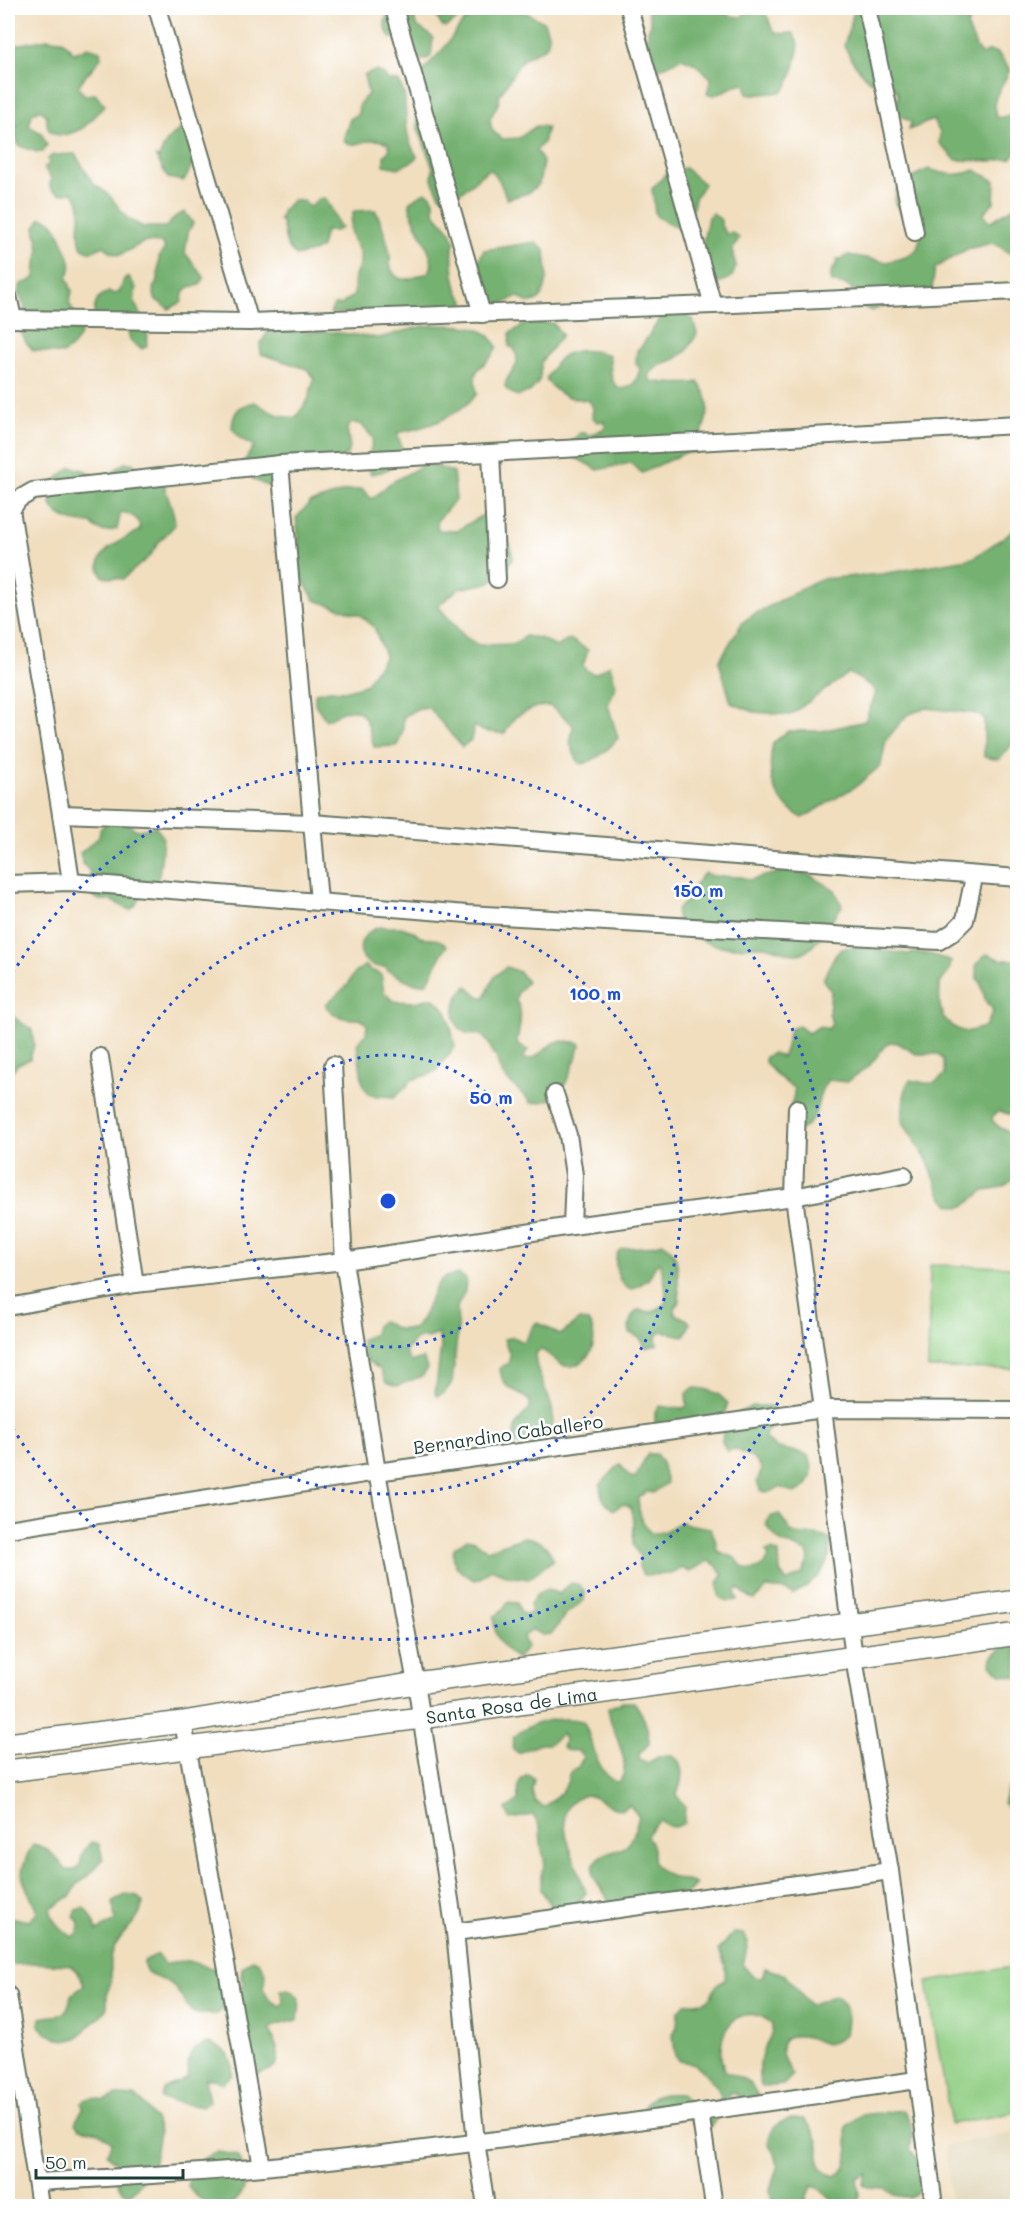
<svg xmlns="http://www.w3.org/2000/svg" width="1025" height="2214" viewBox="0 0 1025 2214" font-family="Mali,sans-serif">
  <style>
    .built { fill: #dfd4b5 }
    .green { fill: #90ce83; stroke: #58865c; stroke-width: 1.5 }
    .forest { fill: #74b171; stroke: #4a7752; stroke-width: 1.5 }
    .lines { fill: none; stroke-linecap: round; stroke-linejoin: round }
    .minor-casing { stroke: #687565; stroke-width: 20 }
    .tertiary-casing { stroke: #687565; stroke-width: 24 }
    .minor { stroke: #fff; stroke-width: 16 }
    .tertiary { stroke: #fff; stroke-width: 21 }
    .ring { fill: none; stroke: #1d4ed8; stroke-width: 3; stroke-dasharray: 3 6 }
    .labels { text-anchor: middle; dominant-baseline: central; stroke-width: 5; stroke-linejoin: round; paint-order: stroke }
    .street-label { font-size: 18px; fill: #1f3d34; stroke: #fff }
    .centre { fill: #1d4ed8; stroke: #fff; stroke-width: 3 }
    .ring-label { font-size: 18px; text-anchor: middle; font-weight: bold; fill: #1d4ed8; stroke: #fff; stroke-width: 5; stroke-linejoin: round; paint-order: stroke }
  </style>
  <rect width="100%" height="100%" fill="#fff"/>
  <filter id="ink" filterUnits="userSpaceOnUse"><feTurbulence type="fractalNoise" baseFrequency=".0167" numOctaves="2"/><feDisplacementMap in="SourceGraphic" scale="12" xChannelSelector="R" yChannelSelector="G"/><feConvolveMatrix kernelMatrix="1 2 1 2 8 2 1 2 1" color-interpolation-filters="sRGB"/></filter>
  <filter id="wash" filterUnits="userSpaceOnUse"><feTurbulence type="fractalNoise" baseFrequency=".008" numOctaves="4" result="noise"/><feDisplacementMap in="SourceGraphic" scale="24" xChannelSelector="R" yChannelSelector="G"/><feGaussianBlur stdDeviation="1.35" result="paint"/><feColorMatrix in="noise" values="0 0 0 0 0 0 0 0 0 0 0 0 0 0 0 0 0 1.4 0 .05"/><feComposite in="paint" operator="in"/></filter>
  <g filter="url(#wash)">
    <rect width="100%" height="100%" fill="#f1debf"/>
    <polygon class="built" points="1017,2131 1017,2206 951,2206 945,2146"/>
    <g class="green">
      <polygon points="930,1265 1017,1267 1017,1369 928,1368"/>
      <polygon points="1017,1966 1017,2112 951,2124 927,1982"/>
    </g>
    <g class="forest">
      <path d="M391,8h29c-14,20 3,19 13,30l-2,18 -6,4 -9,-1 -13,-21h-12c-9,-12 -7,-18 0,-30z"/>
      <polygon points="431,8 465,8 460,18 446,27 442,26"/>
      <path d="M504,8h13l27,14 5,14 -2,10 -25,14 -23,36v6l-9,17 2,11 10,9 17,-1 17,-12 11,1 -4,16 -7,7 7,12 -4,22 -11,9 -21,6 -8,-19 -9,-11c-18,10 -28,31 -49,28l-9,-17 1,-12 -15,-40 -3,-24 5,-30 24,-26 19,-26 10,-6c11,3 21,-4 31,-8z"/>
      <path d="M647,8h75v2l8,6 12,1 5,-9c30,0 17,21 31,25 4,1 11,0 15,0l6,12 -6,27 -7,16 -5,4 -28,3 -6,-1 -1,-8 -4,-3 -27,12 -8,-1 4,-16 -16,-14 -13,-6 -27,13 -12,-30 5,-4v-6l3,-8z"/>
      <path d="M855,8h123l-11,18 10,23 5,6 7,-4 9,2 12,17c-8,17 -21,29 -13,48l16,-3 4,4v31l-5,8 -20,3 -36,-1 -17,-17 1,-10 -7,-13 -24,10 2,-8c-4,-3 -10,-5 -13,-8 -3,-5 -1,-9 0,-15 2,-17 -16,-17 -29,-18l-15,-18 -10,-17z"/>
      <path d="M47,39l15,1 12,13 14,-6 12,4 1,6c-6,11 -19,19 -23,31l7,7 10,-1 10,11c-2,3 -20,22 -24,24 -14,7 -36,13 -34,-13l-7,-7 -8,5 -3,12 12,7 6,12 -4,7h-6l-18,-6 -5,-14 3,-7 -9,3v-79l3,-3z"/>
      <path d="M375,71l8,3 5,6 11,1c2,6 6,13 6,19 1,19 0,39 12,56l-2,4 -17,8 -14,-3v-9l6,-7 -2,-6c-21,-10 -31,9 -45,-3l7,-21 8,-5 1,-10 9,-10 -4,-19z"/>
      <path d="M184,126l19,12 -16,38 -4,5 -15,-3 -12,-21 3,1c6,-17 10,-20 25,-32z"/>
      <path d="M75,154l18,29 16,12 18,23 16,9h23l10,-11 9,-4 8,11 -5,10 -3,20 19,24 -4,8 -11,2 -6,6 -1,9 -13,7 -14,-10 -2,-11 5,-7 1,-24 6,-9 -3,-5 -18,-1 -24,13 -8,-2 -8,-7 -13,6 -9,-4c-9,-20 7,-41 -10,-56l-12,2 -8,-4 -2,-4 1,-8 -7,-10 5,-4 -1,-5 5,-4z"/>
      <path d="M685,168l19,16 -9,14 -5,25 -11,5c-32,-15 -21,-7 -27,-39l17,-18z"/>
      <path d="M929,169c17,6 28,8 46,1l20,11 -1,21 -11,12 7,8 27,-17v52l-24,-14 -26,6 -32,19 -3,21 -42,13 -18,9 -14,-6 -2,-13 -10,-7 -15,-3v-10l6,-9v-3l12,-5 38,7 19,-5 11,-8 4,-14 -7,-16 -12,-4 -7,-12 1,-13 22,-16z"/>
      <path d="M425,192l6,3 3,5v12l17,20 4,10c-5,9 -1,39 3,49 2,5 6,8 7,13l-9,4 -3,-2 -22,6 -101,1 4,-8 3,-1 2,2 15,-11c0,-6 0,-13 1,-19 1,-5 5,-10 5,-14 3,-20 -18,-19 -6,-51l21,-1c6,10 12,29 14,40 2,5 0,13 2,18 5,14 16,13 27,8 2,-2 6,-1 8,-2 20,-11 -20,-55 -16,-73z"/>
      <path d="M324,198c9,9 10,20 17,30l-6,3h-10l-4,16 -6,4 -19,5 -9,-10 -5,-24 -3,-2 4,-10 10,-10 10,1 7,6 9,-8z"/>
      <polygon points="713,213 721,220 721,226 727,234 732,233 739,238 732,250 736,266 732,277 717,284 707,282 703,243 708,217"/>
      <path d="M41,218c16,1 17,15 23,27 5,11 10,22 3,32l5,15 -3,11 13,22c-1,13 -9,23 -20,29l-29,-4 -7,-8 -6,-12 5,-23 -7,-14 3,-9 9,-3 5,-4 1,-14 3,-14 -4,-22z"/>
      <path d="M535,242l10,7c1,20 6,34 -6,51l-11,3 -11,-7c-25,18 -33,4 -49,-15l16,-31z"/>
      <path d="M129,277l7,11c-5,18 3,21 10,37 3,6 2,13 1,20l-5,4 -11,-7 -3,-10 -5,-6 -13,4 -9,-3 -3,2c-6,-15 -6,-32 11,-37l6,2 5,-3 4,-12z"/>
      <path d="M668,307l25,12 4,15 -11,18 -13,8 -13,5 -11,9 1,7c11,2 39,4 48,1 21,27 3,40 0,70l-14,1 -42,20 -12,-10 -32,7 -33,-18 -2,-3 17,-16h6l3,3 16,-8 -1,-7 -6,1 -6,-5 1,-10 -5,-7c-21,-2 -29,-3 -42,-21 5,-8 9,-18 17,-23 12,-8 34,-6 46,-1 3,14 -1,26 11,34 14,-2 16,-7 20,-20l-4,-6 1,-13 4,-3z"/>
      <path d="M528,323h25l9,12 -21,27 -1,17 -9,12 -14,5 -9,-5 -3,-4c1,-18 20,-16 8,-40h-4l1,-14z"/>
      <path d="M438,325c23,1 48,-2 59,22 -10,25 -28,13 -20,47 -21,24 -49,33 -80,39l5,15 4,3c-9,16 -17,20 -35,23 -9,-12 1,-22 2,-36l-12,-14 -9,-1 -5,5 3,20 -2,5 -14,14 -8,7 -12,2 -23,-2 -22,13 -15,-7 -12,-15 12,-19 -13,-7 -9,-11c1,-17 7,-23 23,-26 12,8 26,17 41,15l12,-17 6,-21 -7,-10 -46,-15 -1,-9 11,-19 34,6h27l47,6 44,-12z"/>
      <path d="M125,463c11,-1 9,2 15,9l20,-9 6,4c-8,21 9,36 9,58l-17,18 -8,13 -27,23 -20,-2c-16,-24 22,-38 37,-47 1,-11 -9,-16 -19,-18l-4,17c-12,4 -18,4 -26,-6 -18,1 -46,-8 -39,-29 2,-5 1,-10 4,-14 4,-5 11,-9 15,-13l13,3 13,7 14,-3 7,-7z"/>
      <path d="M427,463l26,9 3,27 -19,22 1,9 18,1 29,-17c17,14 23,22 28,44l-11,16 -14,9 -30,6 -20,17 27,31 13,8 36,-1 11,-8 15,2 16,9 14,-8 18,11 -5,16 3,4 8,4 16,-9 6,20 -8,20 10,33c-11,13 -19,20 -35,26l-5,-2 -8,-18 3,-19 -23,-19 -14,1 -21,10 -11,17 -21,-3 -9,-5 -3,14 -9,7 -33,-39c-11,-2 -17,3 -26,10v12l-6,16 -23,1c-4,-12 -7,-41 -25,-37 -8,1 -16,7 -23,10l-11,-16v-11l15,-3 14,1 21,-6 20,-29 -11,-29 -14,-12 -45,-15 -9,-14 -10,-25 3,-21 -3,-22 14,-15 36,-12 16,-2 10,10 18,-16z"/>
      <path d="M1017,528v210l-18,22 -15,-3v-37l-5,-6 -53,-6 -19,7 -21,25 -5,25 -23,20 -55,33c-31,-16 -37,-43 -30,-75l15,-12h34l43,-10 11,-28 -5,-7 -22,-13 -59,42 -36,-3 -23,-9 -12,-42 23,-38 9,-7 69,-37 62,-5 91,-16z"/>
      <path d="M112,818l16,2c4,14 15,10 27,6l8,11c-1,10 -2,36 -6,44 -4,5 -11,9 -15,14 -4,5 -5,11 -12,15l-20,-10h-11l-15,-10 7,-17 -8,-9 -3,-11 19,-16 1,-8z"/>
      <path d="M784,871l26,4 25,15 7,16c-9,11 -23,37 -34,44 -15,10 -28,-2 -44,-4 -12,-1 -24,2 -37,1 -16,-1 -33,-10 -47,-17l-4,-20 16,-14 1,-8 11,-15 10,3 28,1 8,3z"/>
      <path d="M381,927h20l12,4 7,6 19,3 8,6c-9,11 -12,25 -20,37l-12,1 -27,-13 -2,-4c-30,3 -36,-33 -5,-40z"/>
      <path d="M858,947l50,7c12,-4 32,2 43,8l-2,10 -9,11c-1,25 -2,41 26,49l19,-5 8,-15 -2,-5 -5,-5 -6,-21 -3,-2 -1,-15 11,-10 15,6h15v157l-18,-6 -6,5 -1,4c6,9 15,12 25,13v43l-12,10 -22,5 -17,14 -6,2 -9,-2 -9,-8 -15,-37 -25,-39 2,-24 4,-15 3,-2c15,3 22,8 34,-6l-2,-15 -5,-5h-22l-18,-11 -8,-1 -6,5 -14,18 -23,17 -19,-2c-15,17 -4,37 -28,50l-9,-5 -3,-8 6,-22v-7c-12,-7 -21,-15 -29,-26v-5l8,-4 9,4c5,-9 5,-18 8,-28l9,-3 9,7 12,-7 8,3 4,-5 -3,-11 2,-22 -8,-11c3,-8 11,-26 19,-31 5,-2 11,-2 16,-2z"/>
      <path d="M365,965l5,5 11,4 3,18 9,9 22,1 16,-4c20,8 19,30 24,48l-18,24 -6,4 -20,6 -5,8 -12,9 -24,-2 -7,-10 -6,-41 9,-10 1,-10 -7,-5c-14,1 -26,-2 -34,-13v-2l22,-19 5,-10z"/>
      <path d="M506,967l13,5 8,9 -10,13 -1,7c9,12 2,29 1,43l11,6 -5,9c15,2 20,-11 31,-16 7,-4 18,-1 26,0l1,4 -3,3c-1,8 -3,11 -6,18 -10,24 -12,34 -41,35 -8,-10 -19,-17 -27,-27 -6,-7 -6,-14 -9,-22l-2,1c-3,-13 -10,-24 -25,-21 -21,-10 -15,-35 -1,-48l13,11h5l9,-20z"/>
      <polygon points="8,1013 32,1030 34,1045 30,1059 18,1064 8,1076"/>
      <path d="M662,1243c23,11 13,39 18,58l-6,7 1,6 13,6 2,4 -5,11 -2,1 -22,-5 -5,7 1,7 -11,3 -6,-10 -10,-5c-2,-9 1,-18 8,-23l14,2 13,-8c2,-14 0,-28 -6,-42l-2,1 -9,17 -17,10c-7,-3 -12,-10 -14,-18 -6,-30 10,-23 27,-25 6,-1 12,-2 18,-4z"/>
      <path d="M459,1274l7,5 -1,12 -8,16 1,21 -6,55 -8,10 -7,3 -2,-2 6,-48 -3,-12 -11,4 -3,-1 -8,2 -11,12 5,11 13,-4 4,10 -4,8 -26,10 -11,-4 -6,-13c-18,-10 -15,-9 -19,-29l13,-6 2,-8 6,-5 15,8h16c16,-13 18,-45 32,-52 4,-1 10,-2 14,-3z"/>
      <path d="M579,1320l9,1c13,18 3,47 -23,45 -7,-1 -15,-13 -24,-16l-6,4c1,31 28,50 14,83l-7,4 -27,4c-4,-17 3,-25 15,-37v-6c-13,-15 -28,-9 -30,-34l4,-3h4l2,-10 -6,-16 9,-2 9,5c7,-4 8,-14 15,-20l23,13z"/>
      <path d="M693,1388c14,0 27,5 35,16l-5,12 -65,12 -3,-5v-12l4,-5 22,3 6,-3 -1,-12z"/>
      <path d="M753,1406h17l10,9 1,7 -15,10 -1,7c18,16 28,8 44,17 6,18 3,30 -15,37l-14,-6c-9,4 -12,8 -20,3l-3,-9 5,-12c-6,-11 -16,-14 -26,-20l-9,2 -5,-9 2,-19 10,-8z"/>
      <path d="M648,1454h8l6,9 5,20 -14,10 -6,-2 -9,7c0,12 4,27 13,35 15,1 19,-7 31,-11 12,5 16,3 28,6l5,10 2,13c6,3 13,4 18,7 3,2 5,6 7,8 10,9 22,1 27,-9l-3,-6 6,-1 7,3 1,19 7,10 15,-8 7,-15 -2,-7 -28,-11 -13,-16 3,-8 10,-3 13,19c15,5 24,-2 39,7 0,26 -15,44 -38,54l-7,-4 -19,-2 -13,12 -17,-12 -2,5 3,7c-7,1 -13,2 -19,-3l-1,-14 5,-8 -7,-10 -8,-4 -19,11 -7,-4 -10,6 -29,1 -4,-8 1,-11 -7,-11 1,-22 -4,-17 -8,-2 -8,6c-11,-7 -13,-13 -14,-25l20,-21 9,12 6,2c5,-8 7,-16 13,-24z"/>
      <path d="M524,1537c14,1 26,9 29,23l-24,19 -22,-3 -16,-7 -12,10 -5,1c-15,-10 -23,-13 -20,-32l13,-9 8,2 12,9z"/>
      <path d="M571,1583l8,2 6,8 -1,7 -18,14 -14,20 -9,1 -10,-5 -10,7 4,10 -10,12c-16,-12 -24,-23 -23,-43l5,-2 9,-12 9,1 4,10 6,2 5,-3 -2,-8 8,-11 9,-4 12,5z"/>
      <path d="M1013,1645l4,2v30l-16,-3 -10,-9 1,-8c6,-6 12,-11 21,-12z"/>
      <path d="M622,1702h12c9,12 15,26 15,42l-9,9 -2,6 9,4c4,-2 9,-5 13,-7 26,-6 25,24 16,39l9,11 -1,17c-9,6 -16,5 -24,-3l-8,7 -5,9c2,4 5,8 6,13 1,5 -1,9 1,14 7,14 28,16 42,21l-15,16 -68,7 -20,-31v-10c11,-20 25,-10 35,-22 7,-8 8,-19 11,-28l-10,-11 -8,5c-14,-2 -21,-14 -36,-15 -6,2 -12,5 -16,10 -15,17 12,69 17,88l-6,7 -12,9 -15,-1 -12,-18v-15l4,-11 -4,-19 -1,-18 -7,-12 -23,4 -4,-9 12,-10c-1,-11 -1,-21 10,-25l6,4 -2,12 3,11 9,5c12,-9 24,-18 25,-33l10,-8 4,-10 -5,-5c-6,-2 -11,3 -16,-5l3,-6 -3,-6 -13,10h-9l-22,9 -5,-4v-11c18,-18 46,-22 70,-17 11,20 11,47 32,61l5,-1c14,-20 -11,-51 -12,-73z"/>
      <polygon points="1013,1784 1017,1784 1017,1815 1003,1803 1008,1788"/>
      <path d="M91,1842l8,2 4,15 -11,13 -15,13 -6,11 -20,12c-1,14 11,21 21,29l6,-4 1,-10 -5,-7 3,-6 7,-2 6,6 7,17 18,-10 -2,-19 14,-8 10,2 6,6c-2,19 -21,29 -29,46 -8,18 2,29 -7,44v15l-3,5 -27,26 -7,2 -12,-1 -12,-6 -7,-9 2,-6c16,-5 26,3 30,-23l13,-9c-2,-8 -7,-19 -16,-21l-34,-2 -26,2v-48l21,4 8,-8c-10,-33 -25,-31 -5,-67l2,-2c16,5 23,14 32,26h10l5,-7c0,-10 4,-14 10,-21z"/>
      <path d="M733,1933l11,1 4,8 -5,23 10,12 9,1 3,-10 20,7 24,29c11,0 17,-8 27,-8 15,8 11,24 9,39 -25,19 -24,1 -46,1 -5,-1 -10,2 -14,3 -8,12 1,26 8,36l-10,10 -21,2c-6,-8 -2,-29 2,-39 4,-8 9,-14 8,-23 -3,-3 -8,-8 -12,-9 -33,-10 -47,31 -35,55l25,11 8,14 -14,3 -12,-7 -7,7 -1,9 -18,25 -10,-6 -6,-9 -47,-5v-5c7,-15 23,-15 38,-14 12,16 19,10 36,8l3,-4 -2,-10 -17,-19 -6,-5 -15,-3 -5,-5 -2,-23 4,-6 1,-15 7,-8 19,-2 6,-4 7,-14 8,-5c1,-10 0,-21 -7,-28z"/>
      <path d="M158,1954l8,11 6,-3 16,-1 29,9 4,1 16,17 7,-4 -3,-6 1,-10 11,-9 6,3 7,11 -3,15 5,10 12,8 4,-4 -4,-12c22,-1 21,12 18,30 -10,3 -21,3 -28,9 7,21 19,38 -12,45l-6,-5 -23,-65 -12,10h-20l-5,-2c-7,-8 -13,-21 -21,-28 -10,-7 -28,-6 -27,-23z"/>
      <path d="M209,2043c17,6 25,14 23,32l-10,8 -8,-4h-9l4,22 -7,6 -41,-8c2,-15 9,-13 20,-17l7,-6c1,-5 -1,-13 1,-17 3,-9 11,-15 20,-16z"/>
      <path d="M117,2095l17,1 8,5 14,20 3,11 -6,35 -19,24 -5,3c-12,-3 -16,-18 -11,-29l-11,-12 5,-11 -13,-10 -19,-4 -5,-5 8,-14 -1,-7c6,-5 14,-5 21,-1z"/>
      <path d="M903,2110c10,12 11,24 7,39 15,20 27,31 0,49l-16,-3 -9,-7 -17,-1 -5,-2 4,-11 -10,5 2,15 -1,10c-26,8 -25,-12 -45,-18l-6,9 -2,11h-33l-2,-17 8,-24 -2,-9 -8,-12c2,-21 18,-27 36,-25 7,7 16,20 15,31 -1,16 1,20 16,26 21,-10 10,-32 11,-49l15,-12z"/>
      <path d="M217,2152l20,3 10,21c-4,38 -39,37 -59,11 1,-17 13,-30 29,-35z"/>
    </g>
  </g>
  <g filter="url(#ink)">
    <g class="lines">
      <defs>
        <g id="minor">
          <polyline points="157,8 250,322"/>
          <polyline points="394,8 482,314"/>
          <polyline points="629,8 713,305"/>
          <polyline points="867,8 915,232"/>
          <polyline points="8,296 13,318"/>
          <polyline points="8,319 250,322 713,305 1018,291"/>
          <polyline points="491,453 497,579"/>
          <polyline points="280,464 319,901"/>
          <polyline points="61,814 312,823 1018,878"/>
          <polyline points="71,882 61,814 11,510 19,499 33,491 280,464 1018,425"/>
          <polyline points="8,884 71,882 467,914 939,941 953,932 965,920 974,877"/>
          <polyline points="100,1057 135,1284"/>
          <polyline points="333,1065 344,1261 377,1472 416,1683 455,1932 476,2142 486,2206"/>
          <polyline points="555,1094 568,1135 574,1175 572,1226"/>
          <polyline points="797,1108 794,1197 823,1409 854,1658 890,1871 934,2206"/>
          <polyline points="8,1307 135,1284 344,1261 572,1226 794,1197 904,1175"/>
          <polyline points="8,1529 377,1472 823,1409 1018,1410"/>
          <polyline points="183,1722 262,2167"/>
          <polyline points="455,1932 890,1871"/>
          <polyline points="8,1995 40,2206"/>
          <polyline points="700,2112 714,2206"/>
          <path d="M37,2182c75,-5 151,-8 226,-15 219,-22 436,-54 653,-87"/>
        </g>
        <g id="tertiary">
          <polyline points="8,1744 183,1722 416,1683 1018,1601"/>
          <path id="s1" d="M8,1771l413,-53 597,-84"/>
        </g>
      </defs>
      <use href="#minor" class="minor-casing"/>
      <use href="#tertiary" class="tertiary-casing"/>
      <use href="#minor" class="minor"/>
      <use href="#tertiary" class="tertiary"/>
    </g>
  </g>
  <g class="ring">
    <circle cx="388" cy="1201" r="146"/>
    <circle cx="388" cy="1201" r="293"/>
    <path d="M8 981A439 439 0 1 1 8 1420"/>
  </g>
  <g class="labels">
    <g class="street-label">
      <text transform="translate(508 1434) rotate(-8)">Bernardino Caballero</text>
      <text stroke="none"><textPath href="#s1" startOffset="508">Santa Rosa de Lima</textPath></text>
    </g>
  </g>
  <circle cx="388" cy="1201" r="9" class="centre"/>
  <g class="ring-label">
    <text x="698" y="897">150 m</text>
    <text x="595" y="1000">100 m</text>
    <text x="491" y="1104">50 m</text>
  </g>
  <rect width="1025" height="2214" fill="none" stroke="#fff" stroke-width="30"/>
  <path d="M36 2169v9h147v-9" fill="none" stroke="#1f3d34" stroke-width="3"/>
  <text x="45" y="2169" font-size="18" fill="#1f3d34" stroke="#ffffff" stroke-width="4.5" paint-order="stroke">50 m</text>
</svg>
